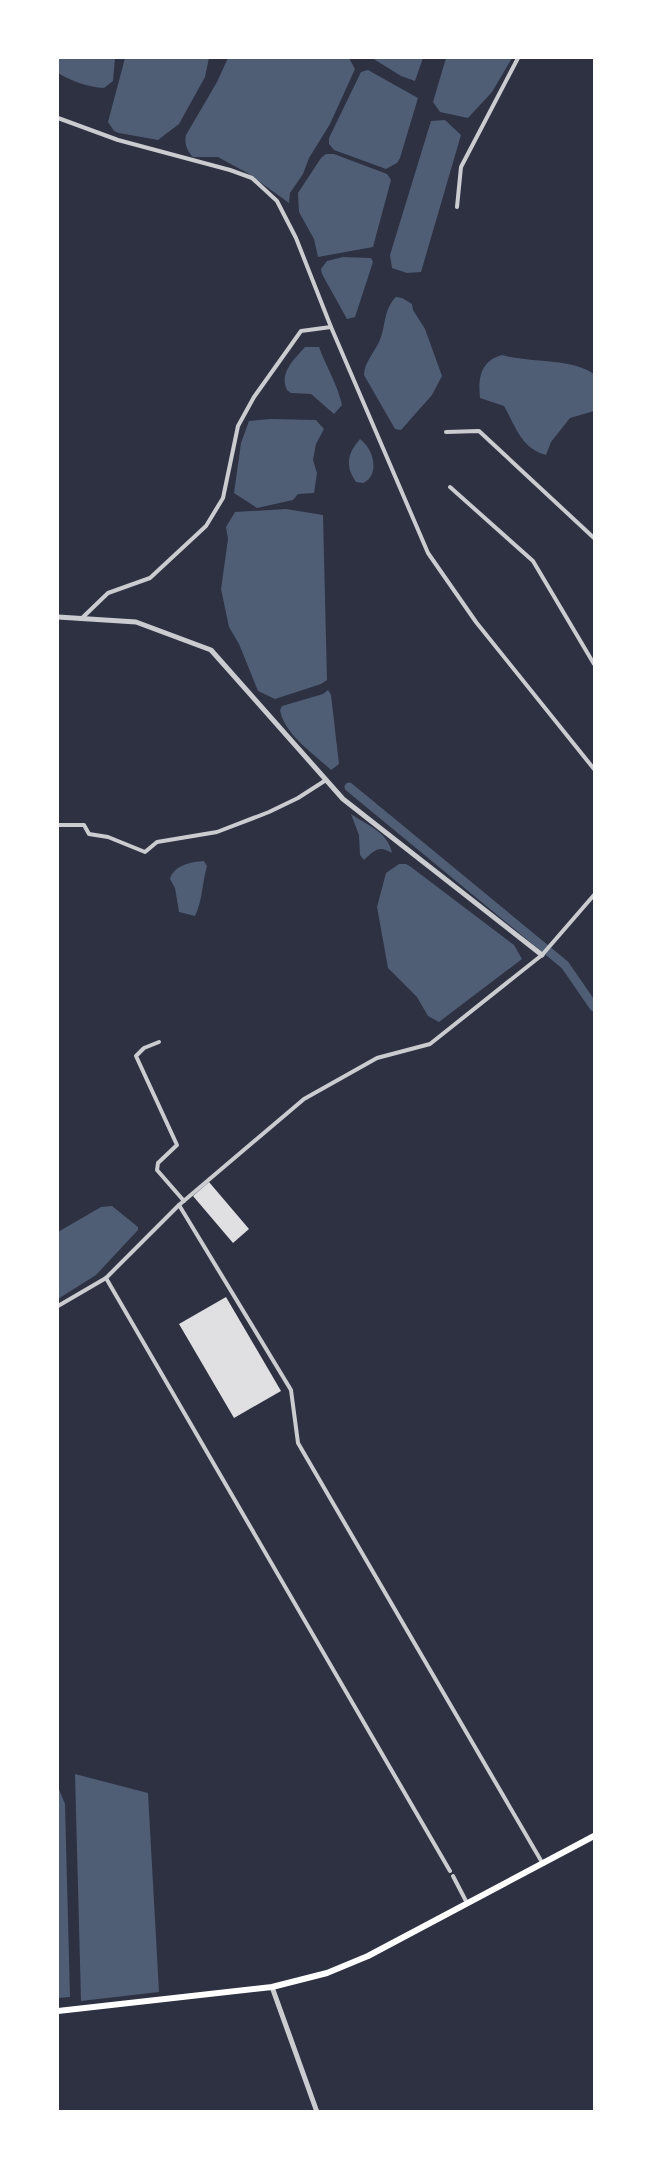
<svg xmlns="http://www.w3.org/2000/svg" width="652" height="2169" viewBox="0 0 652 2169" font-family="'Crimson Pro',serif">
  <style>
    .water { fill: #4f5d75 }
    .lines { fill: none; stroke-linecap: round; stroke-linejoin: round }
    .canal { stroke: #4f5d75; stroke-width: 9 }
    .building { fill: #e0e0e3 }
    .minor { stroke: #caccd0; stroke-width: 4 }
    .tertiary { stroke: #caccd0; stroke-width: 5 }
    .primary { stroke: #fff; stroke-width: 6 }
  </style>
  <rect width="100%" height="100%" fill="#2d3142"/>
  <g class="water">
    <path d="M58,58h57l-2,23 -9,7c-16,-1 -33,-7 -46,-15z"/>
    <polygon points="125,58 209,58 205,77 179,124 158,140 119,133 114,131 108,122"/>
    <path d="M228,58h121l6,11 -25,55 -21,34 -6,16 -13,19 -1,10 -40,-29 -31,-17h-25c-6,-6 -9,-14 -7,-22l31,-53z"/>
    <polygon points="372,58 423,58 415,81 401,76"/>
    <polygon points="446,58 512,58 492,92 468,118 440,112 433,102"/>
    <polygon points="368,70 418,98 400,158 397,163 386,169 334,150 329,144 329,138 361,72"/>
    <polygon points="445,120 461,135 421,272 407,273 392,268 390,255 431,121"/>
    <polygon points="326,154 334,154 387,174 391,180 373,247 318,257 314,239 299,212 298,193 321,158"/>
    <polygon points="343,257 371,258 373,262 357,311 355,317 347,319 322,274 321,269 327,261"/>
    <path d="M396,297l6,1 10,6 1,6 12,19 17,47 -10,19 -31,35 -6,-1 -31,-54c0,-12 10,-22 15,-33 7,-14 4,-33 17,-45z"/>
    <path d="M305,347h14c7,19 19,39 23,58l-8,9 -23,-20 -20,-1 -4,-3c-8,-18 7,-30 18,-43z"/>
    <path d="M502,355c28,8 70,3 92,19v37l-24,7 -19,24 -5,13c-25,-7 -30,-28 -42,-49l-24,-8c-2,-19 0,-37 22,-43z"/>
    <polygon points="270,419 316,420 324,429 316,444 313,460 317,473 314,493 298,494 293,500 257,508 234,493 241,443 249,421"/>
    <path d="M360,439c13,9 21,36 3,44l-7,-1c-11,-16 -9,-28 4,-43z"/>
    <polygon points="286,509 323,515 327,680 321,684 275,699 258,691 239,644 229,627 221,589 228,539 226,527 235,512"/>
    <path d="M328,690l3,5 8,69 -8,6c-17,-16 -47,-36 -51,-60l2,-4 41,-12z"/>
    <path d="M351,814c16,11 37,18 41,39 -13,-8 -17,-3 -28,7l-4,-5 -1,-20z"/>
    <path d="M204,861l3,5c-5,17 -4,33 -12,50l-16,-4 -4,-24 -5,-9c4,-14 21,-17 34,-18z"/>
    <polygon points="399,864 406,864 411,867 514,945 522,959 439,1022 428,1016 417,997 388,968 377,907 386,873"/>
    <polygon points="112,1206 138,1227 138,1230 96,1275 58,1299 58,1232 101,1207"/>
    <polygon points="75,1774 148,1793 159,1992 81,2001"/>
    <polygon points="58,1787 65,1804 70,1997 58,1998"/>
  </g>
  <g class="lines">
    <polyline class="canal" points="349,787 565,965 594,1007"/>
  </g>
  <g class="building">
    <polygon points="209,1182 249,1229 233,1243 193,1196"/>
    <polygon points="226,1297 281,1391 234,1418 179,1324"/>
  </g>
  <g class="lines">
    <g class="minor">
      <polyline points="58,118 118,140 230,170 252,178 277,201 296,238 331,327 301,331 254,397 238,426 223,498 206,526 150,578 108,593 81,619"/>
      <polyline points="457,207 461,167 518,58"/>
      <polyline points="331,327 428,553 476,622 594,769"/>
      <polyline points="446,432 479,431 594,538"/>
      <polyline points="450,487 533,561 594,664"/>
      <polyline points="58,825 84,825 89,834 108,837 145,852 157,842 217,832 269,812 298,798 326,780"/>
      <polyline points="159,1042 144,1048 136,1056 177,1145 158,1163 157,1170 184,1201"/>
      <polyline points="179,1205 291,1390 298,1443 543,1864"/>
      <polyline points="106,1278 450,1871"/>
      <polyline points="58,1306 106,1278 179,1205 304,1099 377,1058 430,1044 542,955 594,895"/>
      <polyline points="453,1876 467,1903"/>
    </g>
    <g class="tertiary">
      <polyline points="58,617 136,622 211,650 343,799 542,955"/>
      <polyline points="272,1987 317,2112"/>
    </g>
    <polyline class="primary" points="58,2011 272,1987 327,1973 368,1956 594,1836"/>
  </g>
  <rect width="652" height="2169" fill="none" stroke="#ffffff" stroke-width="118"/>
</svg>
